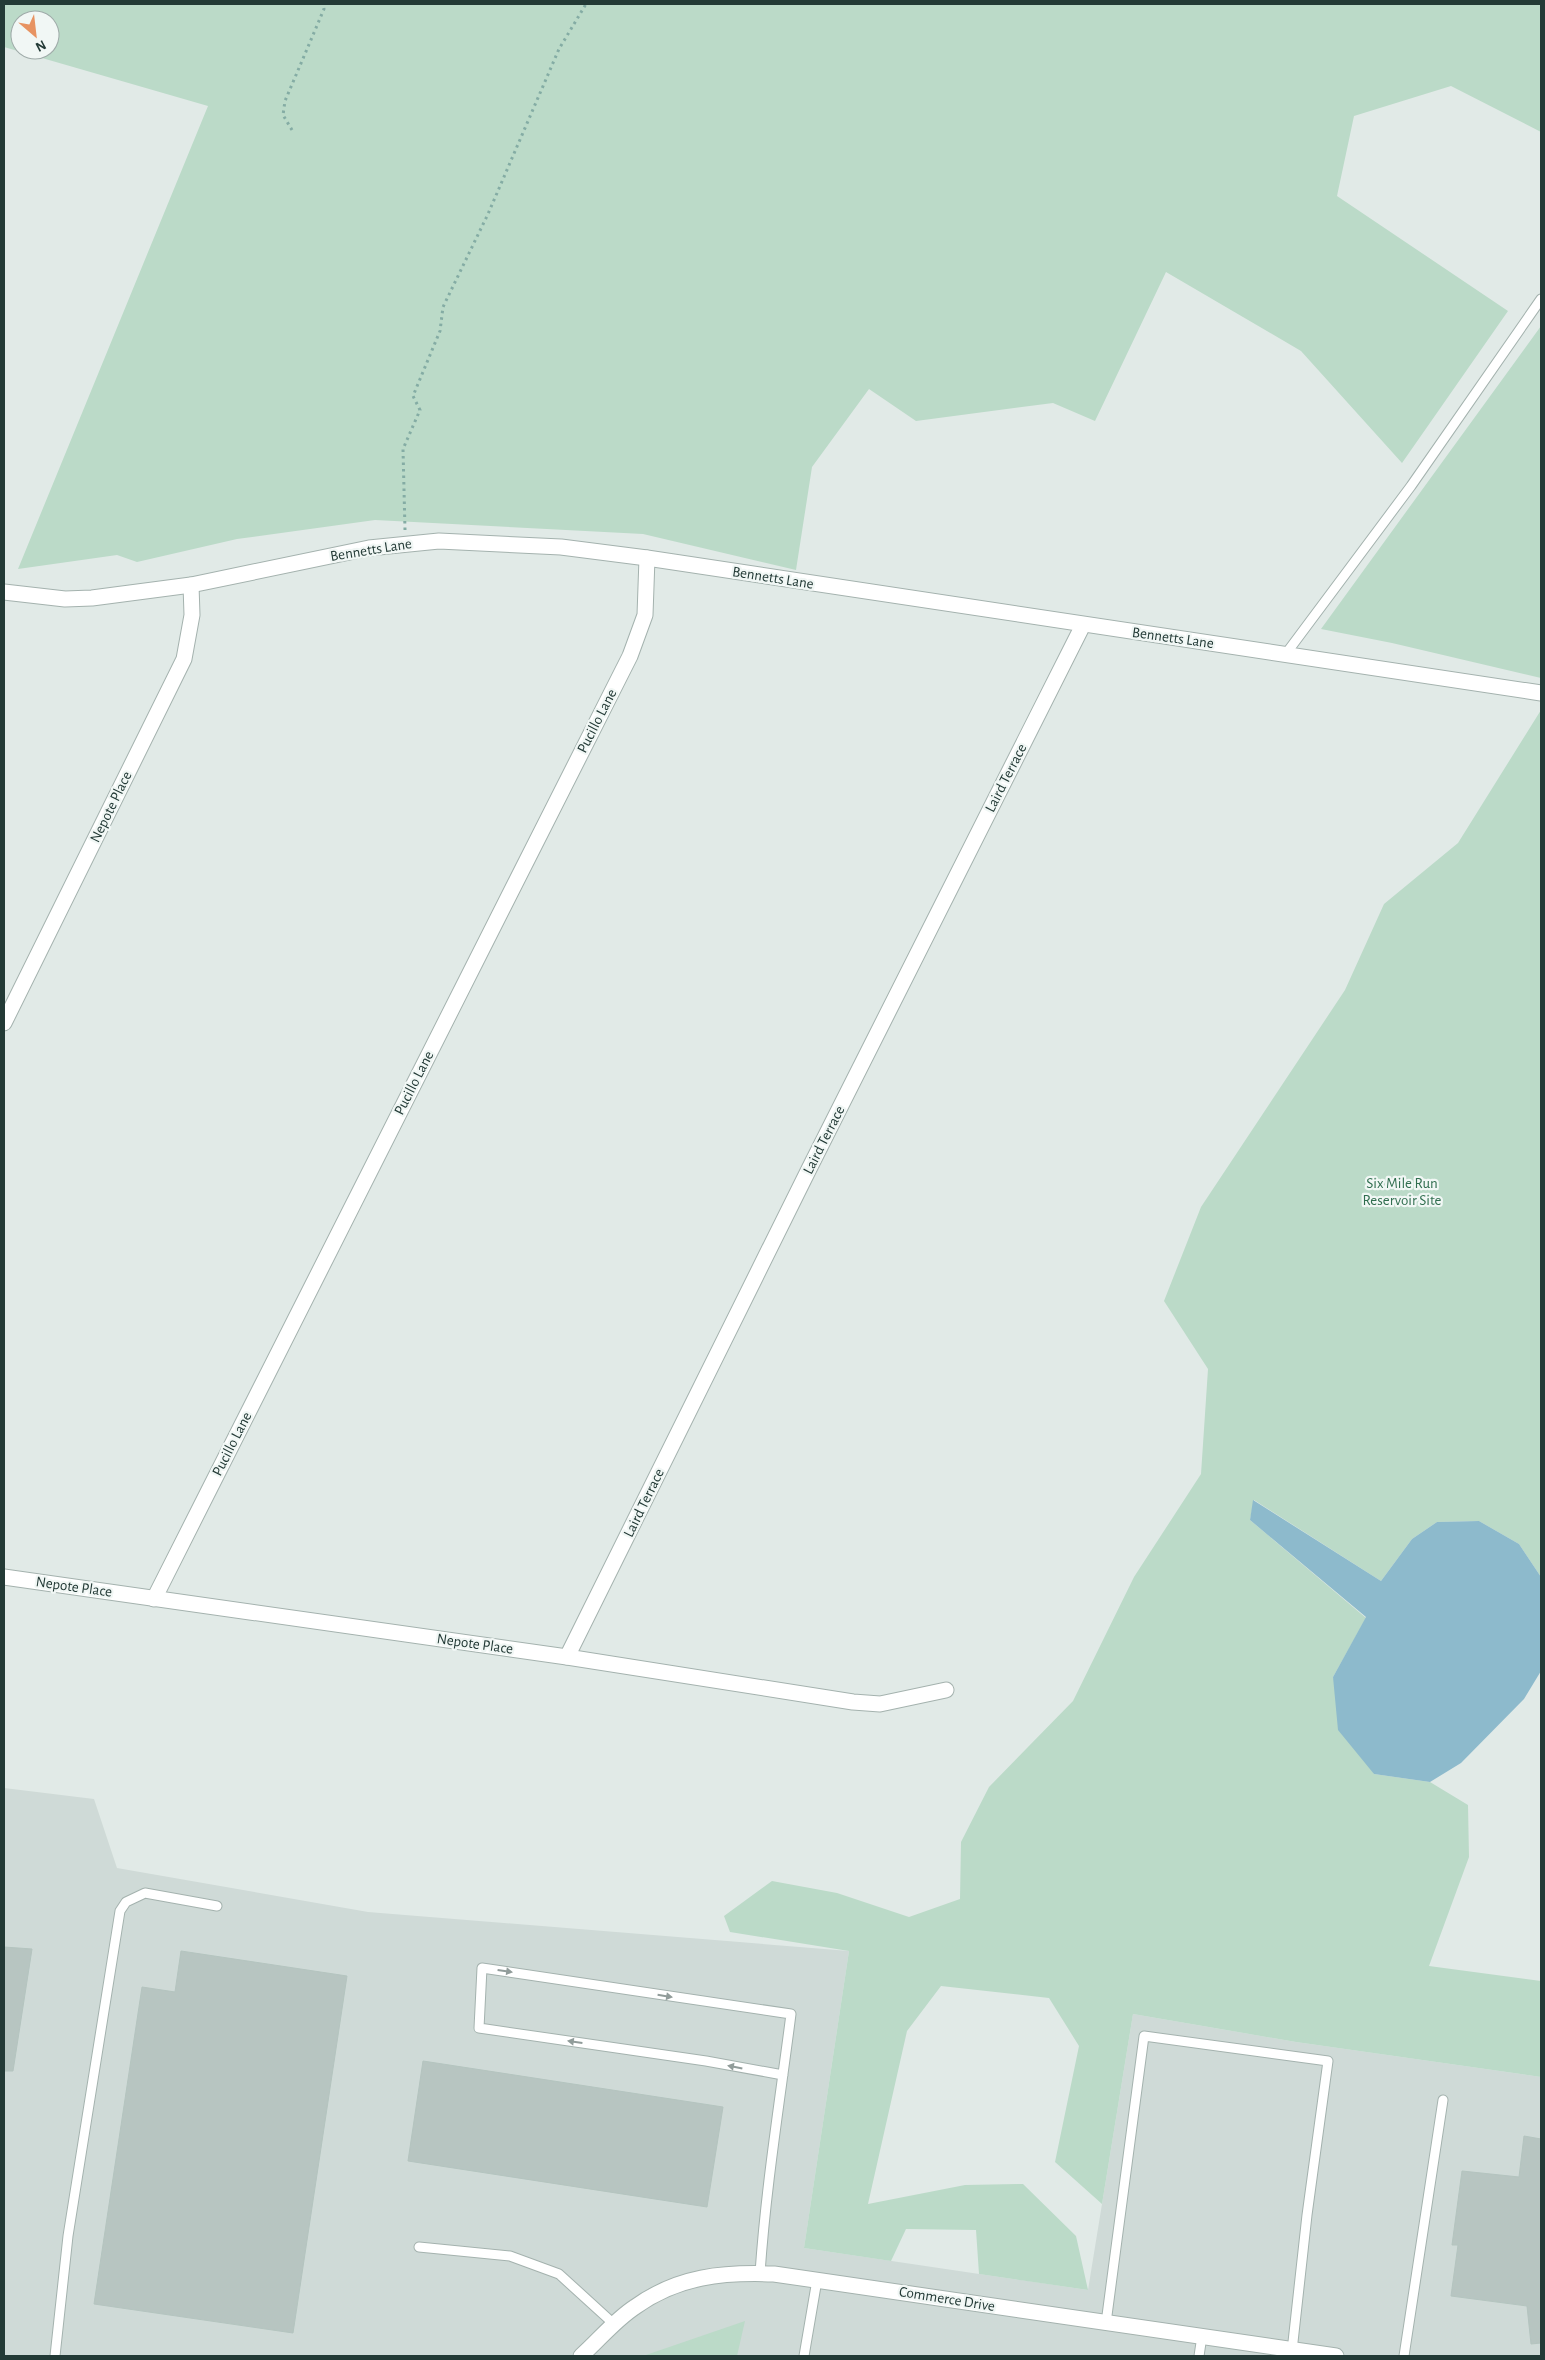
<svg xmlns="http://www.w3.org/2000/svg" width="1545" height="2360" viewBox="0 0 1545 2360" font-family="'Alegreya Sans',sans-serif">
  <style>
    .built { fill: #cfdad7 }
    .green { fill: #bbdac8; fill-rule: evenodd }
    .water { fill: #8dbacc }
    .building { fill: #b7c5c1; stroke: #b4c4bf }
    .lines { fill: none; stroke-linecap: round; stroke-linejoin: round }
    .lane-casing { stroke: #a4b2ae; stroke-width: 11 }
    .street-casing { stroke: #a4b2ae; stroke-width: 17 }
    .path { stroke: #84aca4; stroke-width: 3; stroke-dasharray: 2.5 4; stroke-linecap: butt }
    .lane { stroke: #fff; stroke-width: 9 }
    .street { stroke: #fff; stroke-width: 15 }
    .oneway { fill: #919c9a }
    .labels { text-anchor: middle; dominant-baseline: central; stroke-width: 4.5; stroke-linejoin: round; paint-order: stroke }
    .street-label { font-size: 15px; fill: #233a36; stroke: #f1f7f5 }
    .park-label { font-size: 15px; fill: #306e4f; stroke: #f1f7f5 }
  </style>
  <rect width="100%" height="100%" fill="#e1eae7"/>
  <polygon class="built" points="4,1788 94,1799 117,1868 368,1912 849,1951 804,2248 1088,2290 1133,2014 1296,2042 1541,2077 1541,2356 4,2356"/>
  <g class="green">
    <path d="M4,4h1537v128l-90,-46 -97,30 -17,80 171,115 -106,152 -101,-112 -135,-79 -71,149 -42,-18 -137,18 -47,-32 -57,78 -16,103 -153,-36 -268,-14 -138,19 -100,23 -20,-7 -99,14 190,-463 -204,-59zM20,20h30v30h-30z"/>
    <polygon points="1541,326 1541,678 1392,643 1321,629"/>
    <polygon points="1541,710 1541,1577 1519,1544 1479,1521 1437,1522 1412,1539 1381,1581 1254,1500 1250,1520 1366,1618 1333,1677 1374,1774 1430,1782 1468,1805 1469,1857 1429,1966 1541,1981 1541,2077 1296,2042 1133,2014 1102,2204 1055,2162 1079,2046 1049,1998 941,1986 907,2031 868,2204 965,2185 1023,2184 1076,2236 1088,2290 979,2274 976,2230 906,2229 891,2261 804,2248 849,1951 730,1932 724,1916 772,1881 837,1893 909,1917 960,1899 961,1842 989,1787 1073,1701 1134,1577 1201,1474 1208,1369 1164,1301 1201,1207 1345,990 1384,904 1458,843"/>
    <polygon points="745,2321 737,2356 643,2356"/>
  </g>
  <polygon class="water" points="1253,1500 1381,1581 1412,1539 1437,1522 1479,1521 1519,1544 1541,1577 1541,1671 1524,1699 1461,1763 1430,1782 1374,1774 1338,1730 1333,1677 1366,1617 1250,1520"/>
  <g class="building">
    <polygon points="4,1947 32,1949 13,2071 4,2071"/>
    <polygon points="181,1951 347,1976 293,2333 94,2304 142,1987 175,1992"/>
    <polygon points="423,2061 723,2107 707,2207 408,2161"/>
    <polygon points="1524,2136 1541,2139 1541,2343 1531,2344 1527,2306 1451,2296 1458,2245 1452,2245 1462,2171 1519,2177"/>
  </g>
  <g class="lines">
    <defs>
      <g id="lane">
        <polyline points="1285,655 1411,486 1541,299"/>
        <polyline points="419,2247 510,2256 559,2274 615,2325"/>
        <path d="M760,2273c6,-87 20,-173 31,-259l-309,-46 -3,60 227,33 77,14"/>
        <polyline points="1106,2323 1144,2036 1328,2061 1307,2215 1292,2351"/>
        <polyline points="55,2356 68,2236 120,1911 126,1902 145,1893 217,1906"/>
        <polyline points="804,2356 817,2280"/>
        <polyline points="1199,2356 1202,2336"/>
        <polyline points="1404,2356 1443,2100"/>
      </g>
      <g id="street">
        <polyline points="4,592 65,599 92,598 191,585 369,548 439,541 561,547 647,558 1541,693"/>
        <polyline points="4,1023 184,659 192,615 191,585"/>
        <polyline points="4,1577 567,1657 853,1702 880,1704 946,1690"/>
        <polyline points="154,1599 630,656 645,615 647,558"/>
        <polyline points="567,1657 809,1169 1083,625"/>
        <path d="M581,2356c18,-16 34,-36 54,-49 43,-31 88,-35 139,-33l562,82"/>
      </g>
    </defs>
    <use href="#lane" class="lane-casing"/>
    <use href="#street" class="street-casing"/>
    <g class="path">
      <polyline points="292,130 283,115 285,101 324,9 323,4"/>
      <polyline points="405,530 403,449 420,410 413,396 440,331 443,307 488,214 559,49 586,4"/>
    </g>
    <use href="#lane" class="lane"/>
    <use href="#street" class="street"/>
  </g>
  <defs><path id="oneway-solid" d="M-6-.8H1V-3.2L6.5 0L1 3.2V.8H-6Z" transform="scale(1.25)"/></defs>
  <g class="oneway">
    <use href="#oneway-solid" transform="translate(505 1971) rotate(8)"/>
    <use href="#oneway-solid" transform="translate(665 1996) rotate(9)"/>
    <use href="#oneway-solid" transform="translate(575 2042) rotate(-172)"/>
    <use href="#oneway-solid" transform="translate(735 2067) rotate(-169)"/>
  </g>
  <g class="labels">
    <g class="street-label">
      <text transform="translate(371 550) rotate(-9)">Bennetts Lane</text>
      <text transform="translate(773 578) rotate(9)">Bennetts Lane</text>
      <text transform="translate(1173 638) rotate(8)">Bennetts Lane</text>
      <text transform="translate(597 721) rotate(-63)">Pucillo Lane</text>
      <text transform="translate(1006 778) rotate(-63)">Laird Terrace</text>
      <text transform="translate(111 807) rotate(-64)">Nepote Place</text>
      <text transform="translate(414 1083) rotate(-63)">Pucillo Lane</text>
      <text transform="translate(824 1140) rotate(-63)">Laird Terrace</text>
      <text transform="translate(232 1444) rotate(-63)">Pucillo Lane</text>
      <text transform="translate(644 1503) rotate(-64)">Laird Terrace</text>
      <text transform="translate(74 1587) rotate(8)">Nepote Place</text>
      <text transform="translate(475 1644) rotate(8)">Nepote Place</text>
      <text transform="translate(947 2299) rotate(9)">Commerce Drive</text>
    </g>
    <g class="park-label">
      <text x="1402" y="1183">Six Mile Run<tspan x="1402" dy="17">Reservoir Site</tspan></text>
    </g>
  </g>
  <rect width="1545" height="2360" fill="none" stroke="#233a36" stroke-width="10"/>
  <g transform="translate(35 35) rotate(152)"><circle r="24" fill="#f1f7f5" stroke="#9faba9"/>
  <path d="M0-4L9 19L0 12L-9 19Z" fill="#e79362"/>
  <text y="-8" font-size="14" font-weight="bold" text-anchor="middle" fill="#233a36">N</text>
  </g>
</svg>
